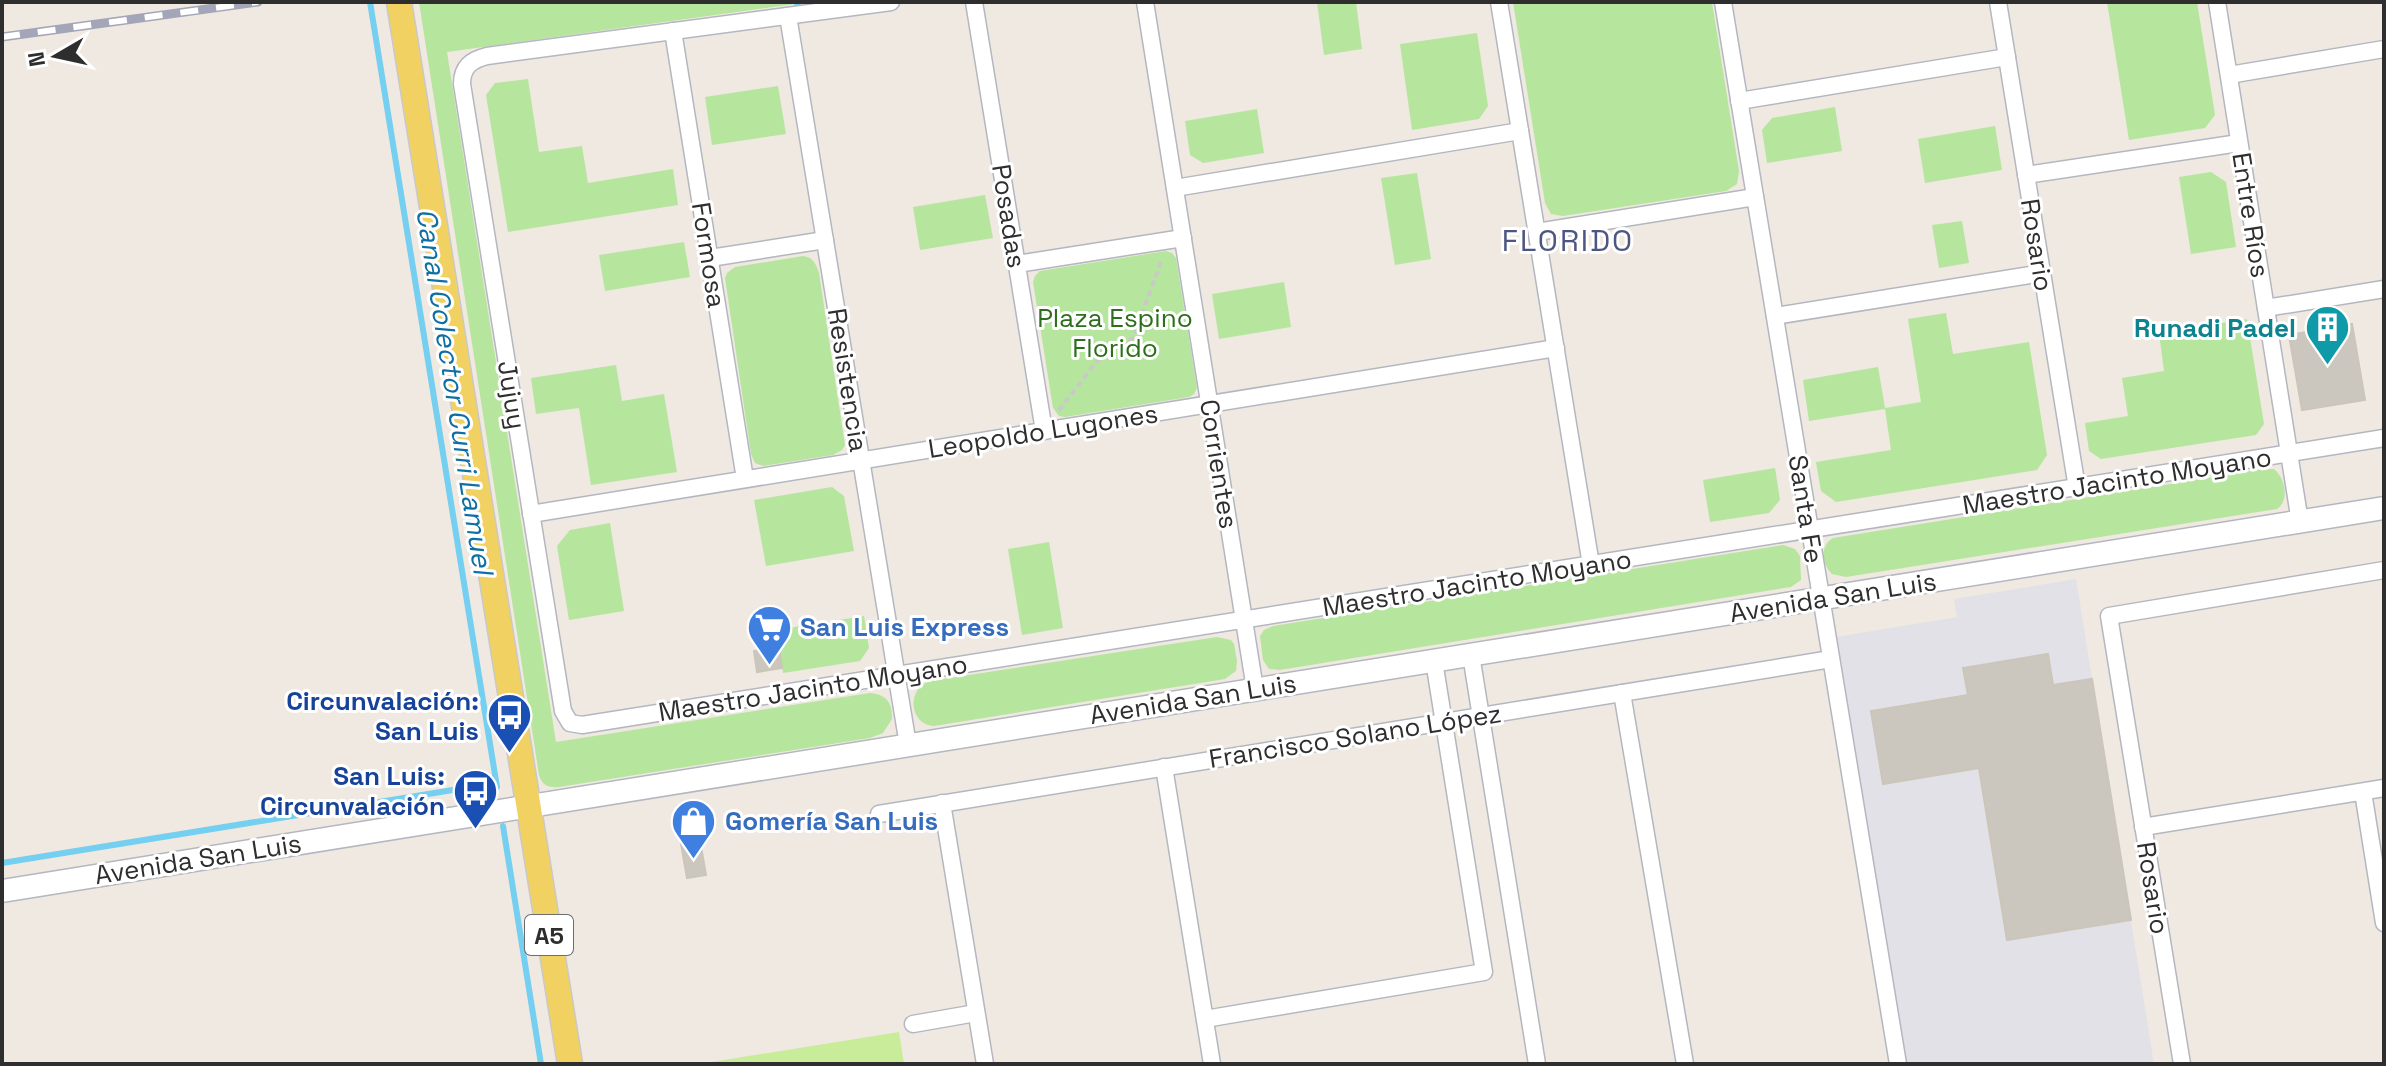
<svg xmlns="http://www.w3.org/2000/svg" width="2386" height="1066" viewBox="0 0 2386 1066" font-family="'Space Grotesk',sans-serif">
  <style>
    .industrial { fill: #e3e1e8 }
    .green { fill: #b6e59e }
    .pitch { fill: #c9ec9a }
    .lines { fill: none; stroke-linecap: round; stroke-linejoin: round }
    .stream { stroke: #75cff0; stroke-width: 6 }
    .building { fill: #cbc7bf; stroke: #cbc5ba; stroke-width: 2 }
    .street-casing { stroke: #b4b7c1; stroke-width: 19 }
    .secondary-casing { stroke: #b4b7c1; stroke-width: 25 }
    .primary-casing { stroke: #c9c9c9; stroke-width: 27 }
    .path { stroke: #c9c9c9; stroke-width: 4; stroke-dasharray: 6 4; stroke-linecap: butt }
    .street { stroke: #fff; stroke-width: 16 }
    .secondary { stroke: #fff; stroke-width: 22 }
    .primary { stroke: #f2d163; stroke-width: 24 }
    .rail-casing { stroke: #a3a6b8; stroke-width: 9 }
    .rail { stroke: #fff; stroke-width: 6; stroke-dasharray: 18; stroke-linecap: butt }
    .labels { text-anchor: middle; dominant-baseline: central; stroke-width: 6; stroke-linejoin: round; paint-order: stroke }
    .shield { fill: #fff; stroke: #6d6d6d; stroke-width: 2 }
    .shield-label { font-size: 24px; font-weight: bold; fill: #2e2e2e }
    .street-label { font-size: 26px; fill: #2e2e2e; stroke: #fff }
    .park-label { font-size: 26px; fill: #2c6e1b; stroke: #fff }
    .culture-label { font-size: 26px; font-weight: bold; fill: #0d838f; stroke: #fff; text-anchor: end }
    .shop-label { font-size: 26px; font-weight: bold; fill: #366cbe; stroke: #fff; text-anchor: start }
    .transit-label { font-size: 26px; font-weight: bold; fill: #164399; stroke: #fff; text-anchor: end }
    .water-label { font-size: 28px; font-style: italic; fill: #0d6fa3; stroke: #fff }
    .quarter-label { font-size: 30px; letter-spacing: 2px; fill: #4d5680; stroke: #fff }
  </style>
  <rect width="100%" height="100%" fill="#efe9e1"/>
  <polygon class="industrial" points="2076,579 2154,1064 1906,1064 1836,637 1957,617 1954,599"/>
  <g class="green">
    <path d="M419,2h391l-363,50 109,690 314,-49c16,1 23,10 22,26l-9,14 -13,5 -311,49c-11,1 -17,-2 -20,-12z"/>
    <polygon points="1317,2 1356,2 1362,49 1324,55"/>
    <polygon points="1513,2 1712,2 1739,171 1737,184 1726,191 1563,216 1551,214 1545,203"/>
    <polygon points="2107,2 2197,2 2215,115 2205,128 2129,140"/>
    <polygon points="1477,33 1488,106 1479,119 1412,130 1400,44"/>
    <polygon points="528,79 539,152 582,146 588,183 673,169 678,205 508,232 486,95 495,83"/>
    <polygon points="778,86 786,134 712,145 705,97"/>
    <polygon points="1835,107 1842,151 1767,163 1762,130 1772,118"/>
    <polygon points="1257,109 1264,153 1203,163 1190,155 1185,121"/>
    <polygon points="1995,126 2002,170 1925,183 1918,139"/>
    <polygon points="2211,172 2226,182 2236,247 2191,254 2179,177"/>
    <polygon points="1417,173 1431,259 1395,265 1381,178"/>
    <polygon points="985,195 993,238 920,250 913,207"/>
    <polygon points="1962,221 1969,263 1939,268 1932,225"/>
    <polygon points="684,242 690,277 605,291 599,255"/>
    <polygon points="1166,251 1172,253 1176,258 1197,388 1194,394 1189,397 1065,417 1059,416 1053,408 1033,282 1035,276 1040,271"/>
    <path d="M803,256c10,1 13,8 16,17l26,172 -3,5 -9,5 -70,11 -8,-3 -4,-9 -26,-176 2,-5 8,-6z"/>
    <polygon points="1284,282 1291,327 1219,339 1212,294"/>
    <polygon points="1946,313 1953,354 2029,342 2047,455 2037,470 1836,502 1821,491 1816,462 1891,450 1885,409 1809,421 1803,380 1878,367 1885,408 1921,402 1908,319"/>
    <polygon points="2247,319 2264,424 2256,435 2101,459 2089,451 2085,423 2128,416 2122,378 2164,371 2159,333"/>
    <polygon points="616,365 622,401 664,394 677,472 591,485 579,408 536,414 531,378"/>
    <polygon points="1775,468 1780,500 1769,513 1710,522 1703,480"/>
    <path d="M2264,469h10c11,9 16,31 3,40l-431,68 -14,-3c-10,-10 -13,-28 1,-36z"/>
    <polygon points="832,487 844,496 854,551 766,566 754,500"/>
    <polygon points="610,523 624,611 569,620 557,546 570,530"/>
    <polygon points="1049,542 1063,628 1022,635 1008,549"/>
    <polygon points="1783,545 1795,549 1800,556 1801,580 1791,587 1280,670 1269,669 1263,660 1260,636 1264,630 1273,626"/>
    <polygon points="864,616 869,648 860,661 783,673 776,630"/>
    <path d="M1217,637l14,3 3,4 3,17 -1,10 -11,8 -291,47c-25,-1 -28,-38 -4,-45z"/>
  </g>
  <polygon class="pitch" points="899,1032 904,1064 699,1064"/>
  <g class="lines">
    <g class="stream">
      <polyline points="370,2 497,787"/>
      <polyline points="797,2 799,14"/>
      <polyline points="503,826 541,1064"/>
      <polyline points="2,863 496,783"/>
    </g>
  </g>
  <g class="building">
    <polygon points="2352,324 2365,400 2302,410 2289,335"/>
    <polygon points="779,647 782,668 757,672 754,651"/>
    <polygon points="2048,654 2053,685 2092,679 2131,920 2007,940 1979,768 1883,784 1871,711 1968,695 1963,668"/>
    <polygon points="700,841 706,875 687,878 681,844"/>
  </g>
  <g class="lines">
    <defs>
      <g id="street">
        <path d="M891,2l-404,54c-16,4 -25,11 -25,28l101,627 7,12 12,2 1802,-287"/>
        <polyline points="974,2 1044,431"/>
        <polyline points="1145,2 1255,689"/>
        <polyline points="1499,2 1591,565"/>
        <polyline points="1723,2 1898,1064"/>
        <polyline points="1998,2 2077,488"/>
        <polyline points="2217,2 2300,522"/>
        <polyline points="788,16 908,745"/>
        <polyline points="673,31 745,479"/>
        <polyline points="2229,75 2384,49"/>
        <polyline points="1739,101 2007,57"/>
        <polyline points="2026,175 2239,143"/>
        <polyline points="1175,188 1520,131"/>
        <polyline points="1537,232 1755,197"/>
        <polyline points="710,258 825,240"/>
        <polyline points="1017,264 1183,238"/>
        <polyline points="2266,308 2384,289"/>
        <polyline points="1775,316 2042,273"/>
        <polyline points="531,514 1556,348"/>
        <polyline points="1471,655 1537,1064"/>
        <polyline points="1622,693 1685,1064"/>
        <polyline points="1164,767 1212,1064"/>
        <polyline points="2363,792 2384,923"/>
        <polyline points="942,803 985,1064"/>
        <polyline points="879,814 1831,659"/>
        <polyline points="2143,827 2384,788"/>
        <polyline points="1205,1019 1484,972 1434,661"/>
        <polyline points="913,1024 976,1013"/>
        <polyline points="2182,1064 2109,616 2384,570"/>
      </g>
      <polyline id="secondary" points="2,891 2384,508"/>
      <polyline id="primary" points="399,2 570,1064"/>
    </defs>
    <use href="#street" class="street-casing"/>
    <use href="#secondary" class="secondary-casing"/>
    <use href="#primary" class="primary-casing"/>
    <polyline class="path" points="1059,410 1098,360 1110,350 1133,338 1162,259"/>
    <use href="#street" class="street"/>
    <use href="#secondary" class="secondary"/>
    <use href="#primary" class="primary"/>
    <defs>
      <polyline id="rail" points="2,37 258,2"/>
    </defs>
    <use href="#rail" class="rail-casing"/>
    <use href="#rail" class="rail"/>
  </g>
  <defs>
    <symbol id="building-pin" viewBox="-11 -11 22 30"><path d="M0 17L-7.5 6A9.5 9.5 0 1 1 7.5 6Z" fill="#0f9aa8" stroke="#fff"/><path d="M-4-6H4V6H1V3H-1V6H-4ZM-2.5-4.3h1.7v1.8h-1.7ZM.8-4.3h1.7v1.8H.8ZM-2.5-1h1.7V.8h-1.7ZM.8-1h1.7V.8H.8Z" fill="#fff"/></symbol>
    <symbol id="supermarket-pin" viewBox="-11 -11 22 30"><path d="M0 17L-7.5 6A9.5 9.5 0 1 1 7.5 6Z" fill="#3f7fe0" stroke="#fff"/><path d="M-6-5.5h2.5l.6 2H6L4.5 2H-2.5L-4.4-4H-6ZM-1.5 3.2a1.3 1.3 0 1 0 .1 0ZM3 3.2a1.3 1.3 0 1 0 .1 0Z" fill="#fff"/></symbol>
    <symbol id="bus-pin" viewBox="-11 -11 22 30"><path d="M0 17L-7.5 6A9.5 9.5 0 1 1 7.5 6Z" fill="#1a4fb4" stroke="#fff"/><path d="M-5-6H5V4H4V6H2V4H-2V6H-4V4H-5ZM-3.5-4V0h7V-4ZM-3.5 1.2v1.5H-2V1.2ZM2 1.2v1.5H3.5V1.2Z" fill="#fff"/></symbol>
    <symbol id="shop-pin" viewBox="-11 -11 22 30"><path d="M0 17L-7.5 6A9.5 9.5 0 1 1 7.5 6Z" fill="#3f7fe0" stroke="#fff"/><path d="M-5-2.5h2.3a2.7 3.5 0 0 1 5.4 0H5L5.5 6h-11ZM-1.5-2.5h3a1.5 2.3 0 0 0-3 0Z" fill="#fff"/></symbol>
  </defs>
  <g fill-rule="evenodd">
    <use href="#building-pin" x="2302" y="302" width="51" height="69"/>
    <use href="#supermarket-pin" x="744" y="602" width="51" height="69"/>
    <use href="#bus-pin" x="484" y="690" width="51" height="69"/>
    <use href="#bus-pin" x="450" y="766" width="51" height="69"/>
    <use href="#shop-pin" x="668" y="796" width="51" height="69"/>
  </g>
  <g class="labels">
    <rect class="shield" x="525" y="915" width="48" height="40" rx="6"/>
    <g class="shield-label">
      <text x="549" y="935">A5</text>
    </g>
    <g class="street-label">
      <text transform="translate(2251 215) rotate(81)">Entre Ríos</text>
      <text transform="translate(1009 216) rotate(81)">Posadas</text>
      <text transform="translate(2037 245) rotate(81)">Rosario</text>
      <text transform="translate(709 255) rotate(81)">Formosa</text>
      <text transform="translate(848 380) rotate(81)">Resistencia</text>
      <text transform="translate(512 395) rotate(81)">Jujuy</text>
      <text transform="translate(1043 431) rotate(-9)">Leopoldo Lugones</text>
      <text transform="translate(1219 464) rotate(81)">Corrientes</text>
      <text transform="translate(2117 481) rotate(-9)">Maestro Jacinto Moyano</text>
      <text transform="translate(1806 509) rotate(81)">Santa Fe</text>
      <text transform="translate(1477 583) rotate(-9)">Maestro Jacinto Moyano</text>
      <text transform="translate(1833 597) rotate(-9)">Avenida San Luis</text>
      <text transform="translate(813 688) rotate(-9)">Maestro Jacinto Moyano</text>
      <text transform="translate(1193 699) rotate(-9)">Avenida San Luis</text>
      <text transform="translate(1355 736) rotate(-9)">Francisco Solano López</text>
      <text transform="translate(198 859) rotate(-9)">Avenida San Luis</text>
      <text transform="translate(2153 888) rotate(81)">Rosario</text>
    </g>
    <g class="park-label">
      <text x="1115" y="318">Plaza Espino<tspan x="1115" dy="30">Florido</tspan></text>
    </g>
    <g class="culture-label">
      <text x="2296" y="328">Runadi Padel</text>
    </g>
    <g class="shop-label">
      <text x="800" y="627">San Luis Express</text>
      <text x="725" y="821">Gomería San Luis</text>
    </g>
    <g class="transit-label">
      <text x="479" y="701">Circunvalación:<tspan x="479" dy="30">San Luis</tspan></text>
      <text x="445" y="776">San Luis:<tspan x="445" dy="30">Circunvalación</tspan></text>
    </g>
    <g class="water-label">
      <text transform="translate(455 391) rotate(81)">Canal Colector Curri Lamuel</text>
    </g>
    <g class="quarter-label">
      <text x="1568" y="240">FLORIDO</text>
    </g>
  </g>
  <rect width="2386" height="1066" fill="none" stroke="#2e2e2e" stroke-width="8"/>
  <g transform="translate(56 56) rotate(261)" stroke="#ffffff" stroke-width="6" paint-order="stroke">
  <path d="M0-6L14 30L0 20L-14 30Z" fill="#2e2e2e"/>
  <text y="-12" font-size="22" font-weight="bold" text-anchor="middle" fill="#2e2e2e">N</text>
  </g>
</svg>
